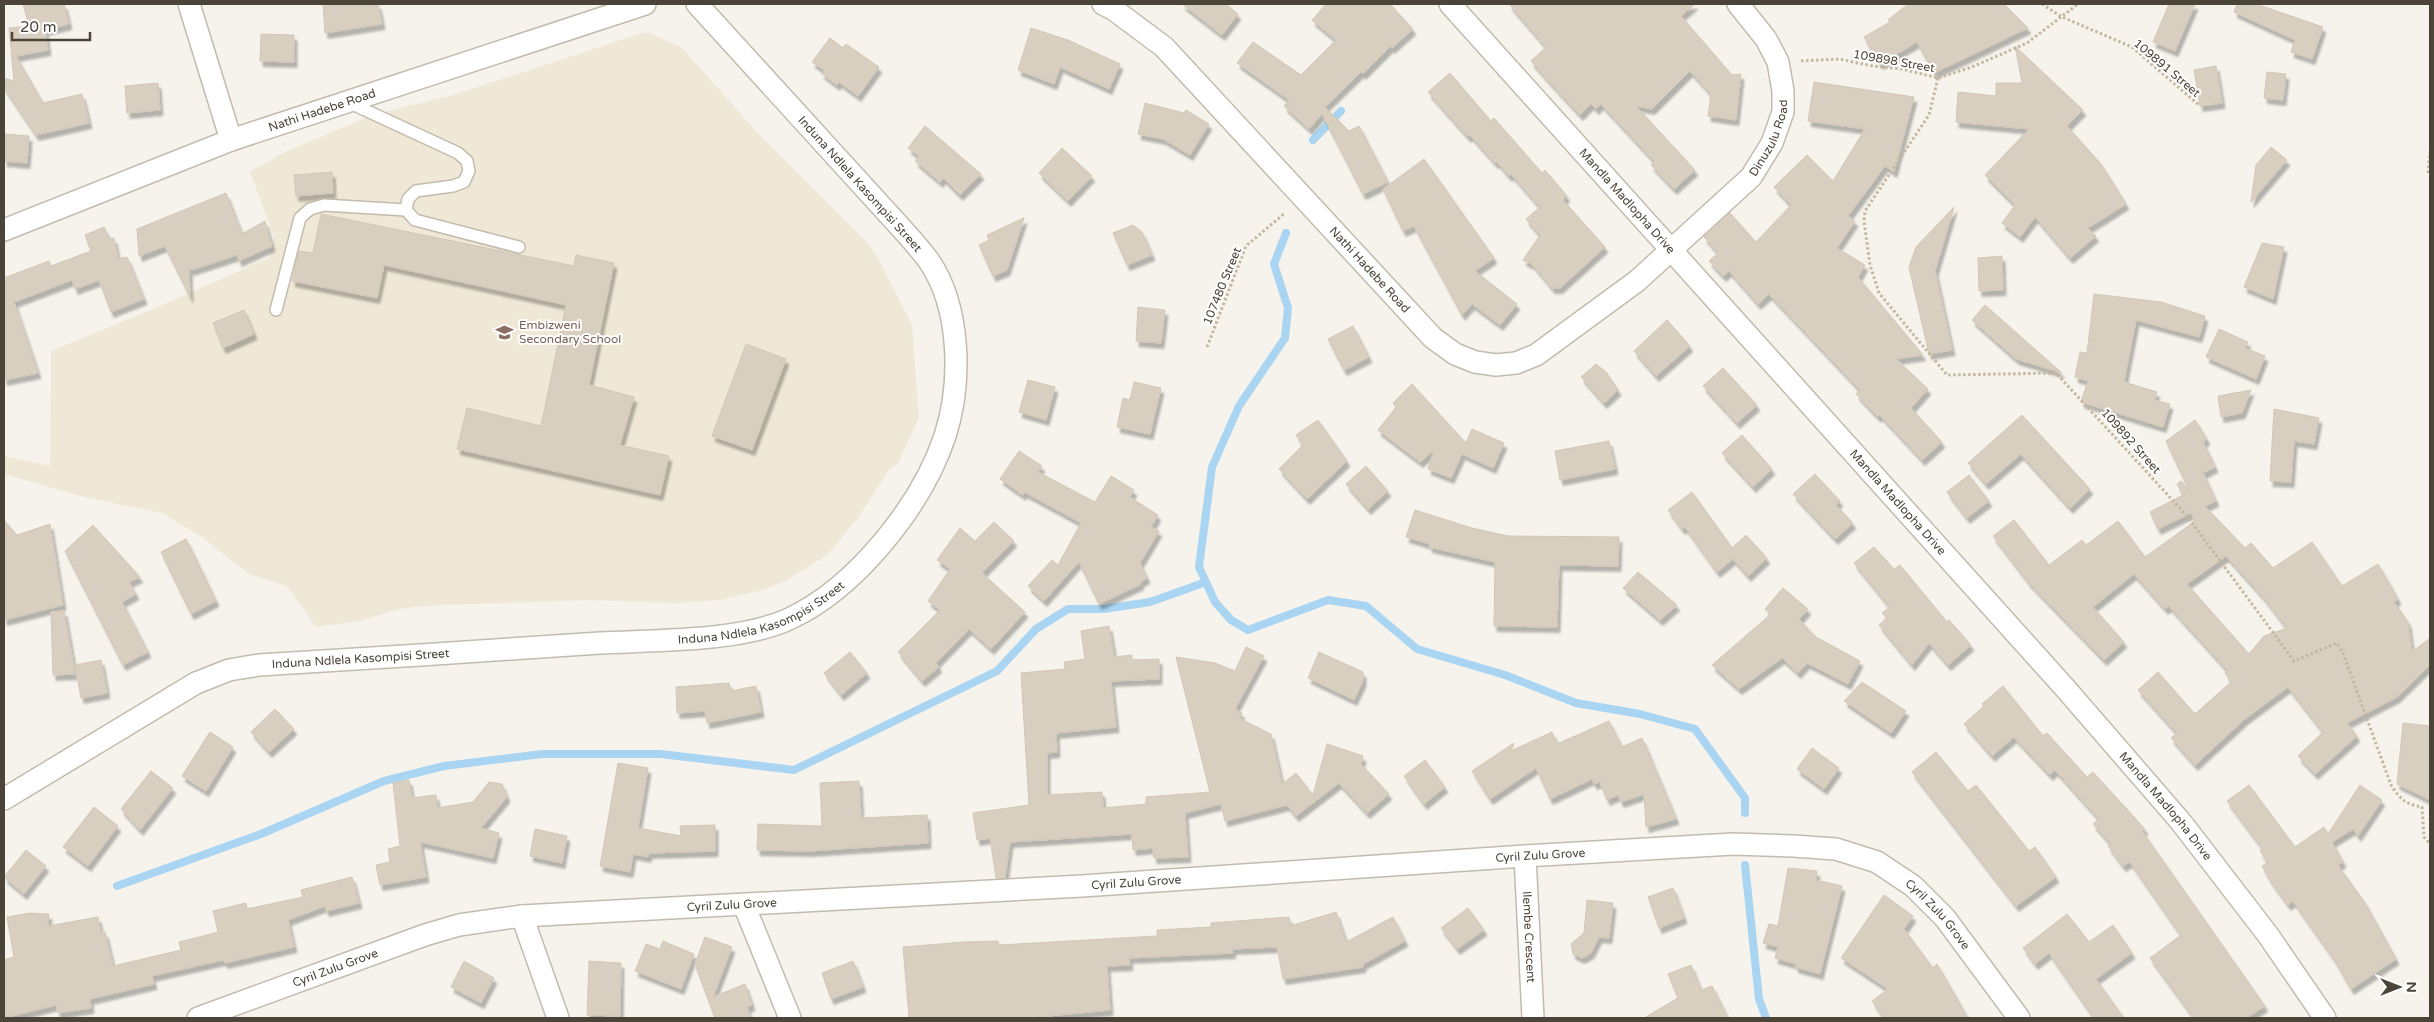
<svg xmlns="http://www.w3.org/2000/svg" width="2434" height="1022" viewBox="0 0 2434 1022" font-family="'Varela Round',sans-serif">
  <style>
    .education { fill: #efe8d6 }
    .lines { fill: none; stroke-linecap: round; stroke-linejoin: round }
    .stream { stroke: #a9d4f2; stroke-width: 8 }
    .building { fill: #d8cfc1; stroke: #d3c7b4; fill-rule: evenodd; filter: url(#shadow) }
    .service-casing { stroke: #c2bbae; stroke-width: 14 }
    .minor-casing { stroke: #c2bbae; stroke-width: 24 }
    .path { stroke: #c4b79f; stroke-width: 3; stroke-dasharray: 2.5 2.5; stroke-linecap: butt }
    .service { stroke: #fff; stroke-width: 11 }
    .minor { stroke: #fff; stroke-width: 21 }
    .labels { text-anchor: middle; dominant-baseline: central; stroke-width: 4; stroke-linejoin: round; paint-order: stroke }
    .street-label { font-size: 12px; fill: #4b4439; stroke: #fff }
    .education-label { font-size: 12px; fill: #785e54; stroke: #fff; text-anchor: start }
  </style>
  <defs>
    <filter id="shadow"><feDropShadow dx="3" dy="5.5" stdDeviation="1" flood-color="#0004"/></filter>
  </defs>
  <rect width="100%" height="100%" fill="#f6f3ec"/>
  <polygon class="education" points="642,33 651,33 682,48 757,132 864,239 877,256 912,325 919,418 898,463 889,470 858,518 827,555 787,580 766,589 720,600 676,603 591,600 441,605 403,608 359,621 316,627 287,586 249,574 202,537 162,513 84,497 4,474 4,456 50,466 51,351 153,309 269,258 274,237 250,172 287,151 375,114 450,96"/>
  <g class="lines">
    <g class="stream">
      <polyline points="1313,140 1341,111"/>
      <polyline points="1286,233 1274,264 1288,308 1285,338 1239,406 1212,467 1199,567 1215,602 1231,620 1248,630 1328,600 1366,606 1417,649 1505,675 1576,703 1640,714 1695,729 1745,798 1745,813"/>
      <polyline points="1745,865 1759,999 1766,1018"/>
      <polyline points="117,886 261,834 384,781 444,766 542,754 661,754 794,770 997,671 1036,629 1068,609 1104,609 1150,602 1206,582"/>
    </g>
  </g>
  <g class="building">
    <polygon points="23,4 64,4 69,24 45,30 48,50 16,56 43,103 82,94 89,123 36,135 4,88 4,78 14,81 9,28 29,26"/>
    <polygon points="323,4 378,4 382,24 325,33"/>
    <polygon points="1182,4 1226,4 1238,14 1222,35"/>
    <polygon points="1326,4 1390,4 1413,29 1392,48 1391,46 1363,74 1361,72 1325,107 1349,131 1359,126 1388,182 1363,194 1322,114 1309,129 1284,106 1289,100 1237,63 1253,42 1301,75 1336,40 1312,20"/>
    <polygon points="1509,4 1695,4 1681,16 1732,75 1741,74 1736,120 1708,116 1711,94 1690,71 1652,109 1636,106 1695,170 1674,189 1651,165 1654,161 1601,104 1596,109 1591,104 1580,115 1545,77 1531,61 1546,47"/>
    <polygon points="1908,4 2004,4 2028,28 1934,73 1917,42 1880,64 1864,37 1890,22 1888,20"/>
    <polygon points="2169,4 2195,4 2175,51 2153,42"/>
    <polygon points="2237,4 2256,4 2323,27 2312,59 2291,52 2295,40 2234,12"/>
    <polygon points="1031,28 1068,40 1120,64 1109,89 1060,67 1054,84 1018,70"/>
    <polygon points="261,34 294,35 294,62 260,61"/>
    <polygon points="830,38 843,48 846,44 879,67 858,96 839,82 837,85 821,73 824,70 812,62"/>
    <polygon points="2015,46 2083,110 2067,126 2101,164 2126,204 2088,228 2096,236 2070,258 2035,217 2020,237 2002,223 2015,205 1985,175 2029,129 1956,122 1958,92 1996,96 1996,83 2022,83"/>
    <polygon points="2216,66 2222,103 2200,106 2194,70"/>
    <polygon points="2267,72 2286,74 2283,100 2264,98"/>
    <polygon points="1450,73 1491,121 1494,118 1542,173 1545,170 1567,196 1563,200 1605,247 1560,288 1552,288 1532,264 1523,260 1540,235 1526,219 1540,207 1511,174 1509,176 1497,162 1495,163 1470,135 1468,137 1428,92"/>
    <polygon points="1814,82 1914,97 1894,172 1885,166 1848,216 1855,221 1837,248 1865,265 1858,277 1923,355 1896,359 1928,389 1911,408 1942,442 1922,460 1880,415 1878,417 1856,394 1860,390 1769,294 1758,304 1729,271 1723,276 1709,261 1718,253 1704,237 1730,213 1756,242 1791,205 1774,187 1807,155 1833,181 1865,129 1808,121"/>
    <polygon points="158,83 160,110 127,113 125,86"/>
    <polygon points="1145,103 1184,113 1186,110 1209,124 1190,155 1163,139 1138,134"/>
    <polygon points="925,126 981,174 960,195 943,178 940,182 915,161 919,156 908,148"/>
    <polygon points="4,134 29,136 27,163 4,161"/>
    <polygon points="2271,147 2287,160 2251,202 2256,165"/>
    <polygon points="1062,148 1092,176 1068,201 1039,173"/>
    <polygon points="1424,159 1494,258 1475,271 1517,304 1500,325 1472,304 1462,315 1414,226 1403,231 1383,189"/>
    <polygon points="332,172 333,193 296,196 294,175"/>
    <polygon points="226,193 242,234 265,221 272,246 239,261 237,255 191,270 189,267 190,297 165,246 139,256 137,229"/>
    <polygon points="1954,207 1935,271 1952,350 1929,354 1909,267 1916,247"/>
    <polygon points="321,214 574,266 576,255 614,263 589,385 634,397 620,445 669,456 660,495 457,449 467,408 541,426 566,305 384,265 377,298 292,281 299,251 313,253"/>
    <polygon points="1024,218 1007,270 993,276 979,245 989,240 987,235"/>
    <polygon points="1133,225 1142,232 1152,255 1127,265 1113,233"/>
    <polygon points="104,227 109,239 114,238 118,259 127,257 144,299 111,312 99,280 75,289 72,280 14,302 38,373 4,380 4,278 49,261 51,266 91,251 85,235"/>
    <polygon points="2262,243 2284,247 2273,299 2244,287"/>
    <polygon points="2002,256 2003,290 1979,291 1978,258"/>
    <polygon points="2094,294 2161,302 2205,316 2199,337 2136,320 2124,382 2157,392 2154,400 2170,404 2163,427 2081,402 2088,381 2075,377 2080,352 2087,353"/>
    <polygon points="1985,305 2062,373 2016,359 1972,320"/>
    <polygon points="1138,307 1165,310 1161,343 1136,341"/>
    <polygon points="244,310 254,334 223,348 213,323"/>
    <polygon points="1667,320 1690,346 1656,376 1634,351"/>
    <polygon points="1353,326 1369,357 1344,370 1328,339"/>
    <polygon points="2219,329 2248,342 2245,348 2265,356 2256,379 2206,357"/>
    <polygon points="746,344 786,359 752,450 712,436"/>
    <polygon points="1596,364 1606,372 1618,390 1604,403 1581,377"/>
    <polygon points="1723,368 1757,405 1737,423 1703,386"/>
    <polygon points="1028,380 1055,387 1046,420 1019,412"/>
    <polygon points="1134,382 1161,388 1150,434 1117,427 1123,398 1130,400"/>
    <polygon points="1412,384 1466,443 1472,429 1504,443 1493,468 1462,454 1451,478 1428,469 1434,450 1420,462 1378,430 1396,407 1393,403"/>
    <polygon points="2251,390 2242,413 2221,417 2218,396"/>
    <polygon points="2274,409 2319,418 2314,444 2294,441 2291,482 2270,481"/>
    <polygon points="2022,415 2090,489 2070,508 2021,454 1986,484 1968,463"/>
    <polygon points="1318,420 1347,461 1307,499 1279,469 1303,445 1296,435"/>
    <path d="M2195,420l12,19 -4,3 12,25 -12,6 13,28 -11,5 40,42 6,-5 22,25 39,-26 30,44 36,-22 20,35 -4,3 14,20 4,30 18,-14v27l-33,32 -50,26 10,13 -42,38 -17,-18 25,-24 -35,-45 -43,32 -50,46 -24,-27 6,-5 -39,-43 20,-18 37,42 36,-32 -6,-9 3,-2 -59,-65 -4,3 -31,-35 -41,33 31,35 -20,18 -75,-77 -36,-47 21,-16 35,45 33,-25 4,5 32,-24 27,36 50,-36 -4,-8 -33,16 -8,-17 33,-17 -6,-11 4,-3 8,9 -23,-49zM2226,556l37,41 24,31 -23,8 -15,18 -62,-70z"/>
    <polygon points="1742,435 1772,469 1753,487 1722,453"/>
    <polygon points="1609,441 1615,469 1560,480 1555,451"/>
    <polygon points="1019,451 1042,466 1038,472 1095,502 1111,476 1134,490 1130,497 1158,515 1151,527 1159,531 1140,563 1147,578 1140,582 1141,584 1099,604 1079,562 1044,601 1028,586 1052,560 1058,565 1081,523 1024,492 1023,495 1000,479"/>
    <polygon points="1366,466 1388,491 1368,509 1346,484"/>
    <polygon points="1815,474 1840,501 1836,505 1853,523 1835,539 1793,494"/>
    <polygon points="1969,475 1989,501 1967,518 1947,492"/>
    <polygon points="1692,492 1732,548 1746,535 1767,558 1748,576 1733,559 1717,572 1685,527 1682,529 1668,510"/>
    <polygon points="1415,510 1472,528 1508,536 1619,537 1618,566 1559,565 1557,627 1494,626 1495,562 1429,547 1430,544 1406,537"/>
    <polygon points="4,520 17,535 50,524 63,605 4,620"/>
    <polygon points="994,522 1014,541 982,573 1025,612 991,649 969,629 936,663 939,667 922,681 898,652 940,610 928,601 950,569 937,560 960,528 975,541"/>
    <polygon points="93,525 140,577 129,582 136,594 122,602 148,652 123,665 65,551"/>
    <polygon points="186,539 216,601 191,614 161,552"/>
    <polygon points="1874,547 1894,569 1900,565 1947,622 1949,620 1971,645 1948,665 1929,643 1912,665 1879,625 1887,618 1882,613 1890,607 1854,563"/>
    <polygon points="1638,572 1677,605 1660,620 1623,588"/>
    <polygon points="1783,588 1808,609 1799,619 1816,637 1860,661 1848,684 1807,663 1798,673 1782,658 1739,689 1712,665 1771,614 1765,609"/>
    <polygon points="64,611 75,674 53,675 51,612"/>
    <polygon points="1109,626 1114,657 1132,655 1132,660 1159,659 1159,679 1111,681 1116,727 1056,733 1057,752 1047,753 1047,795 1102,792 1103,808 1146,804 1146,797 1210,792 1176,657 1215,663 1235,671 1246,647 1264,656 1235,709 1242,713 1239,718 1271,734 1282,784 1296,773 1313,795 1327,744 1363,756 1361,764 1389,794 1367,813 1339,783 1296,816 1287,805 1225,821 1221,804 1185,813 1188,857 1154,858 1153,848 1133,850 1132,834 1010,842 1005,878 996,878 990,838 977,840 973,813 1029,805 1021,673 1065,669 1064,662 1085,659 1081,631"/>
    <polygon points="850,652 867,673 841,695 824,673"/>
    <polygon points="1319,652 1363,672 1363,681 1354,700 1308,678"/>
    <polygon points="101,660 107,693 81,698 75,665"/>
    <polygon points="1862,682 1906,711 1891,733 1844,701"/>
    <polygon points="729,683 731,691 756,686 761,712 707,723 705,711 677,713 676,687"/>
    <polygon points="2003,686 2043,736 2047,733 2087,777 2093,772 2145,829 2142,831 2265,1006 2246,1018 2194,1018 2150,958 2181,935 2130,862 2123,866 2108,846 2111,844 2093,824 2099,819 2055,770 2050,775 2014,737 1992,756 1964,724 1984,706 1982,704"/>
    <polygon points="275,709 294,729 269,752 251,732"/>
    <polygon points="1609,721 1622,747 1642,738 1676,819 1646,827 1644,794 1621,802 1618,795 1607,800 1600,782 1594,784 1592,779 1550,799 1536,768 1490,799 1472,771 1514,743 1511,751 1552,732 1557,744"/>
    <polygon points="2403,723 2430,726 2430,800 2397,784"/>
    <polygon points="210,732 233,747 206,791 182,776"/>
    <polygon points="1812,748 1839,768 1824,789 1797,769"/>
    <polygon points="1936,752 1968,791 1976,785 2029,851 2035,847 2056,877 2016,906 1912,772"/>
    <polygon points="1425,760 1445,787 1424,804 1404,776"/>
    <polygon points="618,763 648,768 638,828 681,836 680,826 715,825 715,851 649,853 648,857 633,854 630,872 600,866"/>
    <polygon points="151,771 173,788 140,830 121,809"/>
    <polygon points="409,780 412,798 436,795 437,808 473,802 489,782 502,784 507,797 481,828 499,833 493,858 420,842 426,877 380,885 376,865 390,862 388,849 400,846 393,783"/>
    <polygon points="859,781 861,818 927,815 928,843 809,851 757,850 758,824 822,826 820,783"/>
    <polygon points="2249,785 2295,847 2324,827 2328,834 2360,785 2382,800 2358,836 2353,829 2332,842 2343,862 2338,865 2365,903 2396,959 2351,989 2334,959 2293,901 2288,905 2270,880 2262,866 2268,862 2260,851 2263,849 2227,801"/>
    <polygon points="94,807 118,826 88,866 63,847"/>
    <polygon points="535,829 567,836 562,863 530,856"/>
    <polygon points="26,850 46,866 24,894 4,877"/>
    <polygon points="1788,868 1817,871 1816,880 1842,886 1820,974 1795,967 1796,964 1775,958 1778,947 1763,943 1769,924 1778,926"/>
    <polygon points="352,877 359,903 326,911 325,906 288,920 294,947 225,963 223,960 152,976 154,984 90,999 91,1008 58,1013 56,1005 4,1018 4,960 14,957 7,917 30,913 49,914 48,926 98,917 101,933 105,932 113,966 181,950 179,942 215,933 218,931 213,911 246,903 247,909 303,897 301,890"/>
    <polygon points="1673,888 1684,918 1659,928 1648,897"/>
    <polygon points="1884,895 1913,916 1904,929 1933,968 1937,964 1968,1018 1884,1018 1872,1001 1888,989 1841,958"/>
    <polygon points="1587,900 1613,903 1609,938 1599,937 1591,953 1582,958 1573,954 1571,944 1584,933"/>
    <polygon points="1468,908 1484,930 1457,949 1441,928"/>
    <polygon points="1336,912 1346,942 1393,917 1405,941 1363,964 1363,967 1283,979 1277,947 1232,949 1233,953 1129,958 1130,965 1107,966 1110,1010 1027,1018 909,1018 903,947 964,942 998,941 999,945 1157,936 1157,930 1211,927 1211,923 1289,917 1290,926"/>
    <polygon points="2067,914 2089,942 2113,925 2132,953 2096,979 2124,1018 2094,1018 2049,953 2035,964 2023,948"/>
    <polygon points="705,937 732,947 713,997 745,984 752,1005 747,1007 751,1018 715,1018 695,964"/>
    <polygon points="663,941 694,954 681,989 635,971 646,944 660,949"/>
    <polygon points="464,961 494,978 481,1003 451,987"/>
    <polygon points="589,961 621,963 620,1016 587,1015"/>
    <polygon points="853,961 863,987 831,999 822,973"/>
    <polygon points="1691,965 1701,990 1712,986 1728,1018 1644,1018 1678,998 1668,974"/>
  </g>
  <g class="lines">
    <defs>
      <g id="service">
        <polyline points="350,103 458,153 467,161 469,171 464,182 453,186 416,191 408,199 406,210 415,220 519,247"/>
        <polyline points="276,310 300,218 310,209 324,205 406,210"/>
      </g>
      <g id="minor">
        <polyline points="189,4 231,140"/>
        <path id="s1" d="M1103,4l10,5 51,38 269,291 22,16 20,8 21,3 20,-2 20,-8 101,-74 114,-104 21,-34 11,-31v-21l-5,-29 -12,-23 -28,-35"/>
        <path id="s2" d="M1450,4l615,684 116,134 87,113 57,83"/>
        <path id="s3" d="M4,230l227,-90 414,-136"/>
        <path id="s4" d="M4,799l192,-116 33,-13 30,-5c114,-7 227,-14 341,-22 55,-3 140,-1 189,-24 67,-31 133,-114 156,-183 17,-53 16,-128 -16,-175 -8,-11 -17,-21 -26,-31l-206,-226"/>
        <path id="s5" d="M1525,856l8,162"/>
        <polyline points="744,905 790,1018"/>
        <polyline points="522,916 558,1018"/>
        <path id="s6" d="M198,1018l227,-83 34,-10 63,-9 560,-30 443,-30 208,-12 60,2 43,3 41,13 36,24 32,32 74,100"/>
      </g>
    </defs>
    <use href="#service" class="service-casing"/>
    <use href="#minor" class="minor-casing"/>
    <g class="path">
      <polyline points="2042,4 2062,17 2132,47 2200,106"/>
      <polyline points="1801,61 1839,59 1873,66 1902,69 1938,78 1972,67 2027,43 2078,4"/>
      <path d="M1938,78l-9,37 -64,96 -1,10 6,44 9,28 68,82 109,-2 131,143 107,145 43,-18 6,10 48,132c9,14 14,19 31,22l2,30 6,7"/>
      <polyline points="2428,173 2430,152"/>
      <polyline points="1207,347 1246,246 1285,213"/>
    </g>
    <use href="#service" class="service"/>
    <use href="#minor" class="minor"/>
  </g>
  <defs>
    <symbol id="school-bare" viewBox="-9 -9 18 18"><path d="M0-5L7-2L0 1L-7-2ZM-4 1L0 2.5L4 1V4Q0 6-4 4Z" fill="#8d6e63" stroke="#fff" stroke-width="2.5" paint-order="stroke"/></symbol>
  </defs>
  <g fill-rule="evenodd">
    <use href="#school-bare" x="492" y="320" width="25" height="25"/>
  </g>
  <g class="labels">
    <g class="street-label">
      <text transform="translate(1894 61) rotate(10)">109898 Street</text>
      <text transform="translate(2167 68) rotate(40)">109891 Street</text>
      <text stroke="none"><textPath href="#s3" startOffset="340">Nathi Hadebe Road</textPath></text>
      <text stroke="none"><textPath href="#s1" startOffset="906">Dinuzulu Road</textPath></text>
      <text transform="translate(860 184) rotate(48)">Induna Ndlela Kasompisi Street</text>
      <text stroke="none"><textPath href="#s2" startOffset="265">Mandla Madlopha Drive</textPath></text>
      <text stroke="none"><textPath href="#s1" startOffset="378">Nathi Hadebe Road</textPath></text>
      <text transform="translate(1222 286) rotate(-68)">107480 Street</text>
      <text transform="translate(2131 441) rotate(48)">109892 Street</text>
      <text stroke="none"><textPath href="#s2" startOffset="670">Mandla Madlopha Drive</textPath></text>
      <text stroke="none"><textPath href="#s4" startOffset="799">Induna Ndlela Kasompisi Street</textPath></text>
      <text stroke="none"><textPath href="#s4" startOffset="392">Induna Ndlela Kasompisi Street</textPath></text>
      <text stroke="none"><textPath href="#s2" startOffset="1075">Mandla Madlopha Drive</textPath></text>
      <text stroke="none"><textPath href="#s6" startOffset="1361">Cyril Zulu Grove</textPath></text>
      <text stroke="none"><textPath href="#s6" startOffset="956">Cyril Zulu Grove</textPath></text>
      <text stroke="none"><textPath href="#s6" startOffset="551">Cyril Zulu Grove</textPath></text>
      <text stroke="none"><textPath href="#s6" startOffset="1781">Cyril Zulu Grove</textPath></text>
      <text stroke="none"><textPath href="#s5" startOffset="81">Ilembe Crescent</textPath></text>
      <text stroke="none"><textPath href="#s6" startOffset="146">Cyril Zulu Grove</textPath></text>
    </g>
    <g class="education-label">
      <text x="519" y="325">Embizweni<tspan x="519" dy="14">Secondary School</tspan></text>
    </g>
  </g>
  <rect width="2434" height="1022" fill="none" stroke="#4b4439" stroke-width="10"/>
  <g transform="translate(2399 987) rotate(90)" stroke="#ffffff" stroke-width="4" paint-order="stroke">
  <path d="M0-4L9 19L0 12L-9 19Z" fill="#4b4439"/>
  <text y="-8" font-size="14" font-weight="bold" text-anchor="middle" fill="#4b4439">N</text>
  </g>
  <path d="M12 32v8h78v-8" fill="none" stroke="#4b4439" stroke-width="2.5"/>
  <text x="20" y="32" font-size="15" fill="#4b4439" stroke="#ffffff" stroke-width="4" paint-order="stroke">20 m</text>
</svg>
